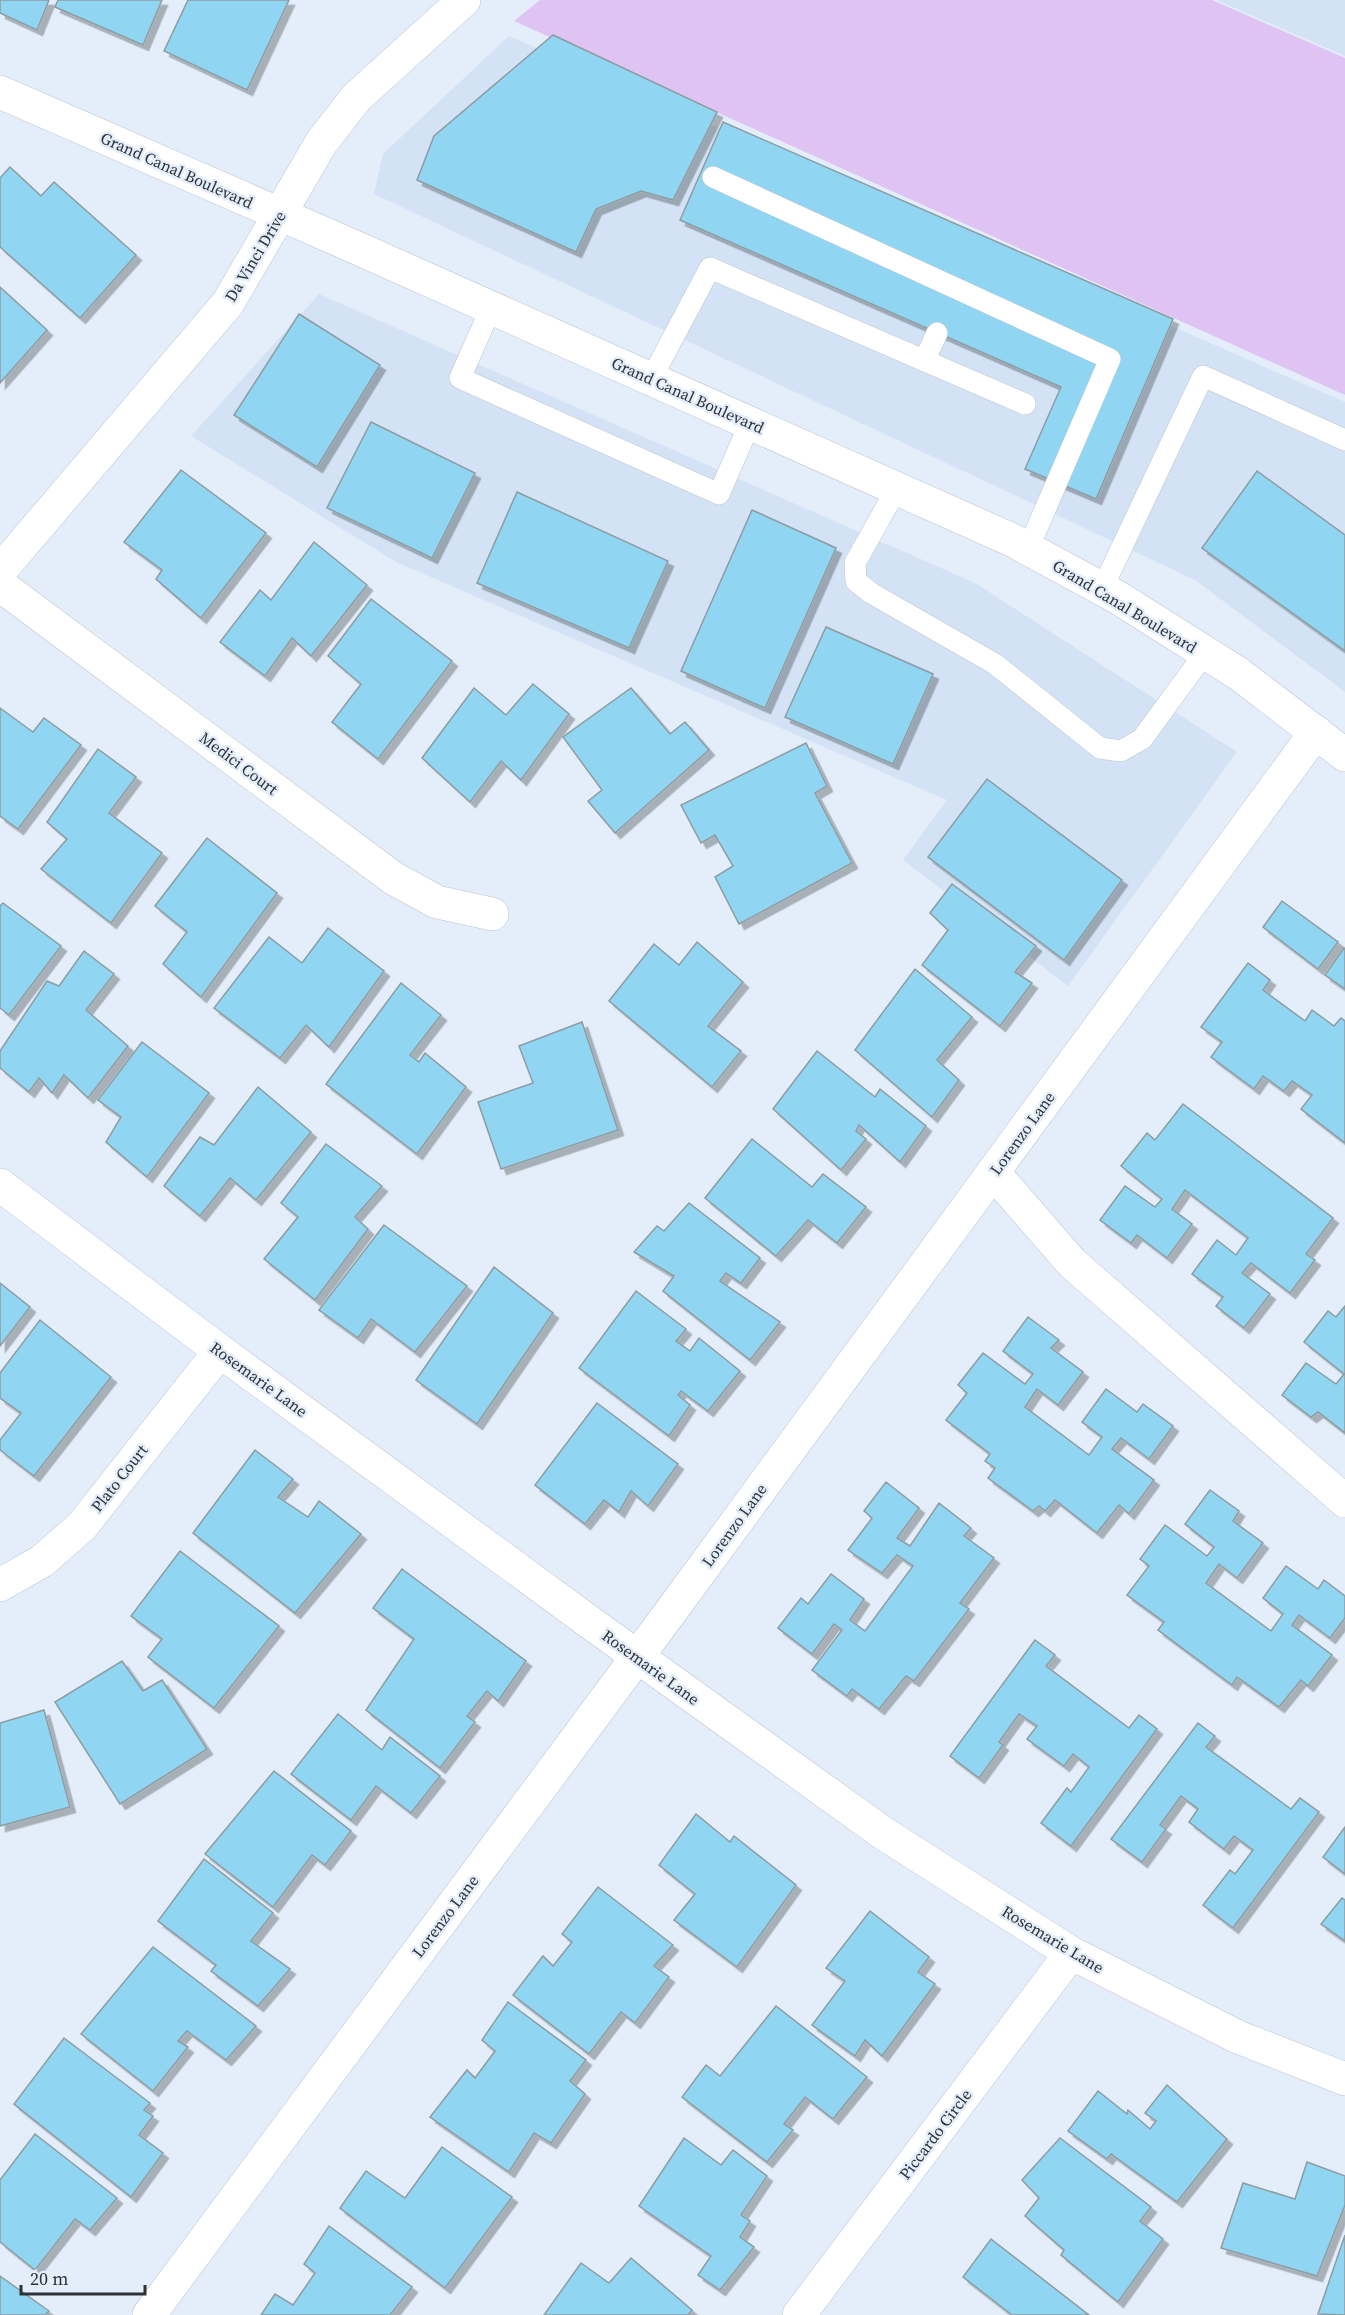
<svg xmlns="http://www.w3.org/2000/svg" width="1345" height="2315" viewBox="0 0 1345 2315" font-family="'Source Serif 4',serif">
  <style>
    .built { fill: #d3e2f4 }
    .park { fill: #dfc3f2 }
    .building { fill: #90d6f2; stroke: #8d9ca2; stroke-width: 1.5; filter: url(#shadow) }
    .lines { fill: none; stroke-linecap: round; stroke-linejoin: round }
    .service-casing { stroke: #bbc5d0; stroke-width: 22 }
    .minor-casing { stroke: #bbc5d0; stroke-width: 34 }
    .tertiary-casing { stroke: #bbc5d0; stroke-width: 34 }
    .service { stroke: #fff; stroke-width: 21 }
    .minor { stroke: #fff; stroke-width: 33 }
    .tertiary { stroke: #fff; stroke-width: 33 }
    .labels { text-anchor: middle; dominant-baseline: central; stroke-width: 5; stroke-linejoin: round; paint-order: stroke }
    .street-label { font-size: 16px; fill: #2e3236; stroke: #e4eefa }
  </style>
  <defs>
    <filter id="shadow"><feDropShadow dx="5.5" dy="5.5" stdDeviation="0" flood-color="#0004"/></filter>
  </defs>
  <rect width="100%" height="100%" fill="#e4eefa"/>
  <g class="built">
    <polygon points="1216,0 1345,0 1345,56"/>
    <polygon points="509,36 1345,402 1345,692 1195,580 374,194 383,154"/>
    <polygon points="319,294 975,583 1237,752 1068,986 903,860 947,800 396,562 191,436"/>
  </g>
  <polygon class="park" points="540,0 1212,0 1345,58 1345,395 514,21"/>
  <g class="building">
    <polygon points="0,0 49,0 37,30 0,13"/>
    <polygon points="58,0 162,0 143,45 55,7"/>
    <polygon points="188,0 289,0 247,90 164,51"/>
    <polygon points="553,35 717,112 673,200 641,191 596,209 576,252 417,180 434,136"/>
    <polygon points="723,122 1173,319 1096,499 1025,469 1061,387 680,220"/>
    <polygon points="10,167 41,196 54,182 136,255 80,318 0,247 0,178"/>
    <polygon points="0,287 47,330 0,383"/>
    <polygon points="299,314 380,365 317,467 234,415"/>
    <polygon points="371,422 475,473 432,558 327,508"/>
    <polygon points="181,470 266,533 201,618 156,579 162,570 124,542"/>
    <polygon points="1257,471 1345,535 1345,651 1202,548"/>
    <polygon points="517,492 668,561 629,648 477,583"/>
    <polygon points="752,510 836,548 765,708 681,671"/>
    <polygon points="314,542 367,585 311,656 292,638 265,676 220,642 260,590 271,600"/>
    <polygon points="371,599 452,661 378,759 332,722 361,684 328,656"/>
    <polygon points="826,627 933,674 893,764 785,717"/>
    <polygon points="533,684 569,714 521,780 501,761 470,802 422,758 474,688 506,715"/>
    <polygon points="631,688 670,734 685,722 709,750 615,833 588,801 602,790 563,737"/>
    <polygon points="0,708 33,732 44,718 81,745 18,829 0,816"/>
    <polygon points="806,743 827,786 815,793 852,863 739,924 715,877 733,866 715,835 701,843 681,805"/>
    <polygon points="98,749 136,777 109,813 162,853 111,923 41,869 67,839 47,822"/>
    <polygon points="987,779 1122,880 1064,960 928,857"/>
    <polygon points="207,838 277,893 201,997 163,964 187,932 155,906"/>
    <polygon points="952,884 1036,946 1015,972 1032,983 1000,1026 922,965 948,930 930,913"/>
    <polygon points="1282,901 1338,942 1318,969 1263,927"/>
    <polygon points="3,903 61,946 9,1015 0,1008 0,906"/>
    <polygon points="328,928 384,971 329,1047 306,1025 280,1058 214,1008 269,937 302,963"/>
    <polygon points="697,942 743,982 708,1026 741,1051 712,1087 609,1001 654,944 679,965"/>
    <polygon points="1344,948 1345,949 1345,989 1325,975"/>
    <polygon points="84,951 114,974 86,1010 128,1046 88,1098 64,1075 52,1093 39,1078 29,1092 0,1068 0,1051 47,981 59,986"/>
    <polygon points="1248,963 1270,980 1263,990 1305,1021 1312,1010 1334,1026 1341,1018 1345,1021 1345,1143 1301,1109 1312,1095 1292,1081 1284,1091 1263,1076 1254,1089 1211,1057 1222,1042 1201,1027"/>
    <polygon points="915,969 972,1017 937,1060 959,1080 932,1117 855,1050"/>
    <polygon points="401,983 441,1015 410,1055 419,1062 425,1053 466,1087 417,1154 326,1084"/>
    <polygon points="582,1022 618,1130 501,1169 478,1102 533,1083 519,1046"/>
    <polygon points="142,1042 209,1093 147,1177 106,1142 121,1117 98,1100"/>
    <polygon points="817,1051 875,1097 880,1089 926,1126 900,1162 859,1125 856,1131 866,1139 841,1170 773,1109"/>
    <polygon points="258,1087 311,1132 256,1200 230,1178 200,1216 164,1186 200,1137 214,1145"/>
    <polygon points="1183,1104 1333,1218 1306,1254 1315,1260 1290,1293 1251,1263 1242,1273 1270,1294 1244,1328 1216,1306 1223,1297 1192,1274 1217,1240 1236,1255 1248,1238 1185,1190 1172,1209 1192,1224 1167,1258 1137,1235 1131,1243 1100,1220 1125,1186 1155,1207 1162,1199 1121,1166 1147,1133 1155,1140"/>
    <polygon points="752,1139 812,1187 823,1174 866,1207 837,1243 808,1220 776,1256 705,1198"/>
    <polygon points="326,1144 382,1186 355,1217 368,1229 315,1300 264,1259 298,1217 281,1203"/>
    <polygon points="689,1203 760,1258 741,1283 726,1273 720,1281 780,1322 750,1360 663,1291 674,1276 634,1252 657,1226 664,1231"/>
    <polygon points="384,1225 467,1286 415,1352 371,1319 358,1338 319,1310"/>
    <polygon points="494,1267 553,1313 477,1424 416,1380"/>
    <polygon points="0,1283 30,1307 0,1346"/>
    <polygon points="636,1291 686,1329 676,1341 690,1351 699,1338 740,1371 708,1411 681,1391 678,1395 690,1405 669,1436 579,1368"/>
    <polygon points="1345,1306 1345,1433 1318,1412 1311,1417 1282,1395 1306,1363 1336,1384 1344,1374 1304,1342 1328,1311 1336,1317"/>
    <polygon points="1028,1317 1059,1340 1051,1348 1083,1372 1058,1405 1037,1389 1025,1407 1089,1455 1102,1437 1082,1422 1106,1389 1137,1412 1143,1404 1173,1426 1149,1459 1121,1438 1112,1449 1154,1480 1129,1514 1119,1505 1097,1533 1055,1500 1045,1511 1039,1506 1033,1511 988,1478 995,1468 985,1461 990,1454 946,1420 967,1393 958,1385 983,1353 1025,1384 1033,1374 1003,1351"/>
    <polygon points="40,1320 111,1377 34,1476 0,1450 0,1440 21,1413 0,1398 0,1373"/>
    <polygon points="597,1403 678,1464 648,1506 631,1491 619,1512 604,1500 585,1524 535,1485"/>
    <polygon points="255,1450 293,1479 278,1497 308,1517 319,1501 361,1534 295,1613 193,1533"/>
    <polygon points="886,1482 919,1508 897,1538 910,1546 939,1503 971,1528 964,1536 994,1558 960,1603 969,1609 914,1681 906,1676 879,1709 852,1689 847,1696 812,1670 842,1630 834,1624 812,1654 778,1628 801,1598 808,1604 831,1574 864,1599 850,1620 865,1631 913,1566 897,1555 882,1573 848,1550 872,1518 864,1511"/>
    <polygon points="1210,1490 1239,1511 1233,1521 1263,1543 1237,1578 1219,1564 1206,1583 1271,1631 1283,1614 1263,1598 1286,1566 1318,1589 1324,1580 1345,1596 1345,1618 1330,1638 1299,1615 1292,1625 1332,1655 1308,1686 1301,1680 1279,1707 1237,1677 1232,1685 1158,1630 1164,1622 1127,1595 1149,1566 1140,1559 1165,1525 1207,1556 1214,1547 1185,1524"/>
    <polygon points="180,1551 279,1626 214,1708 148,1657 162,1639 131,1616"/>
    <polygon points="402,1569 526,1661 498,1701 487,1691 467,1716 475,1722 440,1768 366,1710 414,1639 373,1608"/>
    <polygon points="1035,1640 1055,1655 1046,1666 1129,1728 1139,1715 1157,1729 1071,1846 1041,1823 1067,1788 1071,1792 1089,1767 1073,1754 1064,1766 1027,1739 1037,1726 1019,1714 999,1742 1003,1745 979,1778 950,1756"/>
    <polygon points="122,1661 143,1691 162,1680 207,1749 120,1804 55,1702"/>
    <polygon points="44,1710 70,1807 0,1826 0,1723"/>
    <polygon points="338,1714 382,1750 390,1737 440,1776 411,1813 376,1786 351,1820 291,1774"/>
    <polygon points="1198,1723 1215,1736 1206,1747 1291,1809 1300,1798 1319,1812 1233,1928 1203,1905 1230,1870 1235,1874 1253,1850 1234,1836 1224,1849 1189,1822 1198,1809 1181,1796 1160,1825 1166,1829 1142,1862 1111,1839"/>
    <polygon points="274,1771 351,1831 325,1865 312,1855 273,1907 205,1854"/>
    <polygon points="696,1814 730,1842 734,1836 796,1885 737,1967 674,1920 695,1894 659,1865"/>
    <polygon points="1345,1827 1345,1874 1323,1857"/>
    <polygon points="204,1859 273,1913 251,1941 290,1969 258,2006 211,1971 216,1965 158,1921"/>
    <polygon points="598,1887 673,1945 654,1966 669,1977 635,2023 621,2012 589,2054 513,1995 543,1956 553,1966 572,1942 562,1934"/>
    <polygon points="1342,1898 1345,1900 1345,1941 1321,1924"/>
    <polygon points="870,1911 929,1957 918,1972 935,1984 882,2056 865,2040 855,2056 812,2025 845,1981 826,1968"/>
    <polygon points="153,1947 256,2026 226,2060 187,2031 178,2041 188,2047 153,2091 81,2034"/>
    <polygon points="508,2002 586,2060 570,2081 585,2094 551,2143 534,2133 509,2172 430,2117 467,2070 475,2078 495,2051 482,2040"/>
    <polygon points="776,2006 867,2077 833,2119 805,2097 784,2124 793,2130 767,2162 682,2097 706,2065 720,2076"/>
    <polygon points="64,2038 150,2103 144,2110 153,2116 139,2135 163,2153 131,2197 14,2104"/>
    <polygon points="1167,2085 1227,2139 1177,2202 1111,2154 1107,2159 1068,2131 1098,2091 1127,2114 1128,2110 1150,2129 1156,2121 1145,2113"/>
    <polygon points="35,2134 117,2198 90,2230 75,2219 35,2270 0,2242 0,2180"/>
    <polygon points="684,2138 721,2165 733,2150 767,2176 741,2215 750,2221 740,2237 754,2247 720,2290 698,2275 711,2256 639,2206"/>
    <polygon points="1060,2138 1151,2207 1140,2221 1163,2239 1118,2302 1061,2255 1064,2250 1025,2216 1039,2198 1022,2180"/>
    <polygon points="442,2147 512,2197 445,2288 340,2208 366,2171 405,2198"/>
    <polygon points="1307,2162 1345,2176 1345,2205 1317,2276 1221,2248 1243,2183 1295,2199"/>
    <polygon points="329,2226 412,2287 390,2315 261,2315 275,2294 293,2305 315,2273 304,2264"/>
    <polygon points="1345,2235 1345,2315 1318,2314"/>
    <polygon points="991,2239 1089,2315 1012,2315 963,2277"/>
    <polygon points="631,2258 692,2310 688,2315 544,2315 581,2263 609,2283"/>
    <polygon points="0,2276 49,2311 45,2315 0,2315"/>
  </g>
  <g class="lines">
    <defs>
      <g id="service">
        <polyline points="713,177 1110,359 1028,549"/>
        <polyline points="491,308 460,378 719,494 750,423"/>
        <polyline points="924,361 937,333"/>
        <polyline points="651,379 710,268 1025,404"/>
        <polyline points="897,488 855,563 856,581 871,593 995,664 1100,748 1121,751 1142,739 1205,653"/>
        <polyline points="1102,589 1203,376 1345,440"/>
      </g>
      <g id="minor">
        <polyline points="0,92 339,240 1012,540 1117,597 1239,674 1345,755"/>
        <polyline points="0,585 393,878 437,902 492,914"/>
        <polyline points="993,1172 1072,1263 1345,1501"/>
        <polyline points="0,1585 42,1561 82,1526 220,1351"/>
        <polyline points="149,2315 669,1614 1316,732"/>
        <polyline points="799,2315 1071,1953"/>
      </g>
      <g id="tertiary">
        <polyline points="0,571 228,303 321,143 356,98 464,0"/>
        <polyline points="0,1185 220,1351 588,1621 883,1833 1071,1953 1238,2037 1345,2079"/>
      </g>
    </defs>
    <use href="#service" class="service-casing"/>
    <use href="#minor" class="minor-casing"/>
    <use href="#tertiary" class="tertiary-casing"/>
    <use href="#service" class="service"/>
    <use href="#minor" class="minor"/>
    <use href="#tertiary" class="tertiary"/>
  </g>
  <g class="labels">
    <g class="street-label">
      <text transform="translate(177 170) rotate(24)">Grand Canal Boulevard</text>
      <text transform="translate(255 256) rotate(-59)">Da Vinci Drive</text>
      <text transform="translate(688 395) rotate(24)">Grand Canal Boulevard</text>
      <text transform="translate(1125 606) rotate(31)">Grand Canal Boulevard</text>
      <text transform="translate(239 763) rotate(37)">Medici Court</text>
      <text transform="translate(1022 1133) rotate(-54)">Lorenzo Lane</text>
      <text transform="translate(259 1379) rotate(36)">Rosemarie Lane</text>
      <text transform="translate(119 1478) rotate(-52)">Plato Court</text>
      <text transform="translate(734 1525) rotate(-54)">Lorenzo Lane</text>
      <text transform="translate(651 1667) rotate(36)">Rosemarie Lane</text>
      <text transform="translate(445 1916) rotate(-53)">Lorenzo Lane</text>
      <text transform="translate(1053 1939) rotate(31)">Rosemarie Lane</text>
      <text transform="translate(935 2134) rotate(-53)">Piccardo Circle</text>
    </g>
  </g>
  <path d="M21 2285v9h124v-9" fill="none" stroke="#2e3236" stroke-width="3"/>
  <text x="30" y="2285" font-size="18" fill="#2e3236" stroke="#e4eefa" stroke-width="4.5" paint-order="stroke">20 m</text>
</svg>
